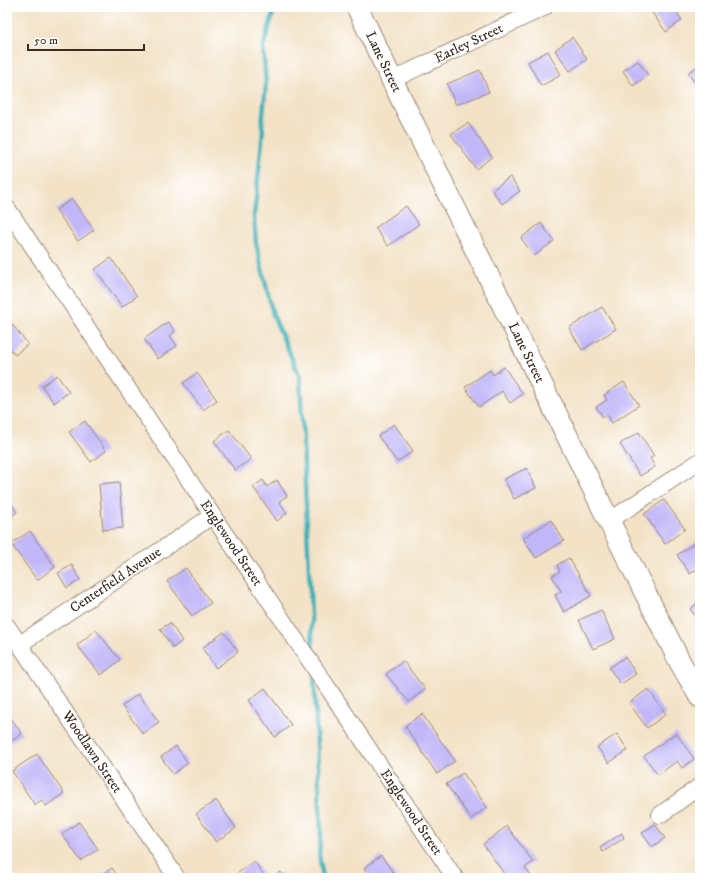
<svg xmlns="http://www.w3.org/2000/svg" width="707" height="885" viewBox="0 0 707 885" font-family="'IM FELL DW Pica',serif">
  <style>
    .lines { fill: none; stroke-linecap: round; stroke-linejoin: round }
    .stream { stroke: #3fb0b7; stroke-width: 4.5 }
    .building { fill: #c0b6f8 }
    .minor-casing { stroke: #978672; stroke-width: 18 }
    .major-casing { stroke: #978672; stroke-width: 23 }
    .minor { stroke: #fff; stroke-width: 16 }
    .major { stroke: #fff; stroke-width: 21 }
    .labels { text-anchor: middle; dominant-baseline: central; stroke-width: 4; stroke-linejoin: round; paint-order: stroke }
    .street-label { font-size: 14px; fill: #3b2a1e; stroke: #fff }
  </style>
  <rect width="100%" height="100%" fill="#fff"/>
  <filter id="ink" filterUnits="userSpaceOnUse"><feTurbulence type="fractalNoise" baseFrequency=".025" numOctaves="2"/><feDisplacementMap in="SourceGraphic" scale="8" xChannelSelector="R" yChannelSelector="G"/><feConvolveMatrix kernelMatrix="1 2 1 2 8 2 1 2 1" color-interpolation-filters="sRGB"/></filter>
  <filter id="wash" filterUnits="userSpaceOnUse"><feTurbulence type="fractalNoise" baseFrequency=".012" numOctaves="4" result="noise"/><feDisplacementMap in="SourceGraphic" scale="16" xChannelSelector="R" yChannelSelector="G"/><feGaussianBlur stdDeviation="0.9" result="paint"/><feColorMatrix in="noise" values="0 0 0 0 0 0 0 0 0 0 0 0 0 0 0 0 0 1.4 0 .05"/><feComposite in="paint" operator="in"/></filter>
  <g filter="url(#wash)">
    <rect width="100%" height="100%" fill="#f3e2c6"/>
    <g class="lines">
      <g class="stream">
        <polyline points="275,7 263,47 266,83 262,125 263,131 254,216 256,243 273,315 300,377 313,657"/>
        <polyline points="314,676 321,831 319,854 323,878"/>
      </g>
    </g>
    <g id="blocks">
      <g class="building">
        <polygon points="648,7 673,7 682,20 666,32"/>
        <polygon points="572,37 587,59 570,71 555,50"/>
        <polygon points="548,51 561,75 541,86 528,62"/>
        <polygon points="638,61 648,75 633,86 623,71"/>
        <polygon points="700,64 700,90 688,73"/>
        <polygon points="480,70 489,92 456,105 447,84"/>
        <polygon points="468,123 492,157 476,169 451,134"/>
        <polygon points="510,177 520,191 502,204 492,190"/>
        <polygon points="72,199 94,230 78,241 56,210"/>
        <polygon points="406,206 419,224 388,246 375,228"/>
        <polygon points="541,223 554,241 534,256 521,238"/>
        <polygon points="111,258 137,296 122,307 95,269"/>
        <polygon points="602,307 616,329 582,350 569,328"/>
        <polygon points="7,318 28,344 15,355 7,345"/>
        <polygon points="168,322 175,332 170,336 177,346 158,359 144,339"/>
        <polygon points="504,367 523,394 510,403 502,391 479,407 465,387 490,370 493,375"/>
        <polygon points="197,373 217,400 203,410 183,383"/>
        <polygon points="57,375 69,392 54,403 42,386"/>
        <polygon points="624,382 639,405 612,423 607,414 603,417 596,407 607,400 604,395"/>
        <polygon points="85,421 106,451 91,462 69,432"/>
        <polygon points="394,424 413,451 397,462 378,436"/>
        <polygon points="229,430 251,459 235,470 214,441"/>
        <polygon points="639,432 654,456 650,458 655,467 640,476 620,444"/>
        <polygon points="527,468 536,488 514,499 504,479"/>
        <polygon points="263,480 267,487 277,480 287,496 279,501 287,513 277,521 253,487"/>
        <polygon points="119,482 123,528 103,530 99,484"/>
        <polygon points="7,498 17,512 7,520"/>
        <polygon points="664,500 685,529 665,544 644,514"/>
        <polygon points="551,520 564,541 536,558 523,538"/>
        <polygon points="30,531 55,567 37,580 11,544"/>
        <polygon points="700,539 700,567 690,574 677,555"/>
        <polygon points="569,558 591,596 564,612 555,595 561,591 552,576 560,571 557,565"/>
        <polygon points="72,565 80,580 67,588 58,573"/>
        <polygon points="186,568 211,603 192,616 167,581"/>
        <polygon points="700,602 700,623 690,609"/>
        <polygon points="601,610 615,639 593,649 579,620"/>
        <polygon points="170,623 182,641 173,648 160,629"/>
        <polygon points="96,630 120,660 101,675 77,645"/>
        <polygon points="224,632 238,652 216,668 202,648"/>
        <polygon points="625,657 636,674 621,684 609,668"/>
        <polygon points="403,661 425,689 409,702 386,674"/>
        <polygon points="265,688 291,725 275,737 249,700"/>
        <polygon points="648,689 666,714 647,728 629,703"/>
        <polygon points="138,694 159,722 143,734 122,706"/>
        <polygon points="7,712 22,734 7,744"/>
        <polygon points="422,714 455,761 437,774 405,726"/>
        <polygon points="676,733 694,759 682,768 677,761 658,775 644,756"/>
        <polygon points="617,734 628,750 609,763 597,747"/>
        <polygon points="176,746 188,763 173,774 161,757"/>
        <polygon points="37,754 64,793 46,806 42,800 35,805 12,771"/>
        <polygon points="463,773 487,807 471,819 446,784"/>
        <polygon points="216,800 236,828 216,842 196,814"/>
        <polygon points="79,822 98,849 81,861 62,834"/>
        <polygon points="655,824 665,838 652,847 642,833"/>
        <polygon points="507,826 533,862 525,868 532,878 507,878 483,844"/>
        <polygon points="622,833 624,838 603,852 600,848"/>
        <polygon points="381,856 397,878 371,878 364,868"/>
        <polygon points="254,861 266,878 235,878 234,876"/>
        <polygon points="112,868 119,878 97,878"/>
        <polygon points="281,872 285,878 272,878"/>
      </g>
    </g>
  </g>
  <g filter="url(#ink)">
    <use href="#blocks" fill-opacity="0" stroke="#978672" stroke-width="1"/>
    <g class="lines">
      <defs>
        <g id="minor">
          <path id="s1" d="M392,80l153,-73"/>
          <path id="s2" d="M7,208l448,670"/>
          <polyline points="609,521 700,461"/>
          <path id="s3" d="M7,626l170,252"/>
          <path id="s4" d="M20,644l192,-128"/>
          <polyline points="660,815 700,786"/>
        </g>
        <g id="major">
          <path id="s5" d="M357,7l35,73 217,441 72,143 19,33"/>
        </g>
      </defs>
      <use href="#minor" class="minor-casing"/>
      <use href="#major" class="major-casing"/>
      <use href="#minor" class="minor"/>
      <use href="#major" class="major"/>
    </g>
  </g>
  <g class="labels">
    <g class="street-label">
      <text stroke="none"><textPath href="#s1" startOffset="85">Earley Street</textPath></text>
      <text stroke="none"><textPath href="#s5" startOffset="61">Lane Street</textPath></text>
      <text stroke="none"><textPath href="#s5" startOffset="385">Lane Street</textPath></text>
      <text stroke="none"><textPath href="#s2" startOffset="403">Englewood Street</textPath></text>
      <text stroke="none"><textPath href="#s4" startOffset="115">Centerfield Avenue</textPath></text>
      <text stroke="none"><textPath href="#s3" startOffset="152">Woodlawn Street</textPath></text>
      <text stroke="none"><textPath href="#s2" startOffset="727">Englewood Street</textPath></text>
    </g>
  </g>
  <rect width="707" height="885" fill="none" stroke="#fff" stroke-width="24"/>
  <path d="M28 44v6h116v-6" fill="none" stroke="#3b2a1e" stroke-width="2"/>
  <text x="34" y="44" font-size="12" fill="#3b2a1e" stroke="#ffffff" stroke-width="3" paint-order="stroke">50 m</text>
</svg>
